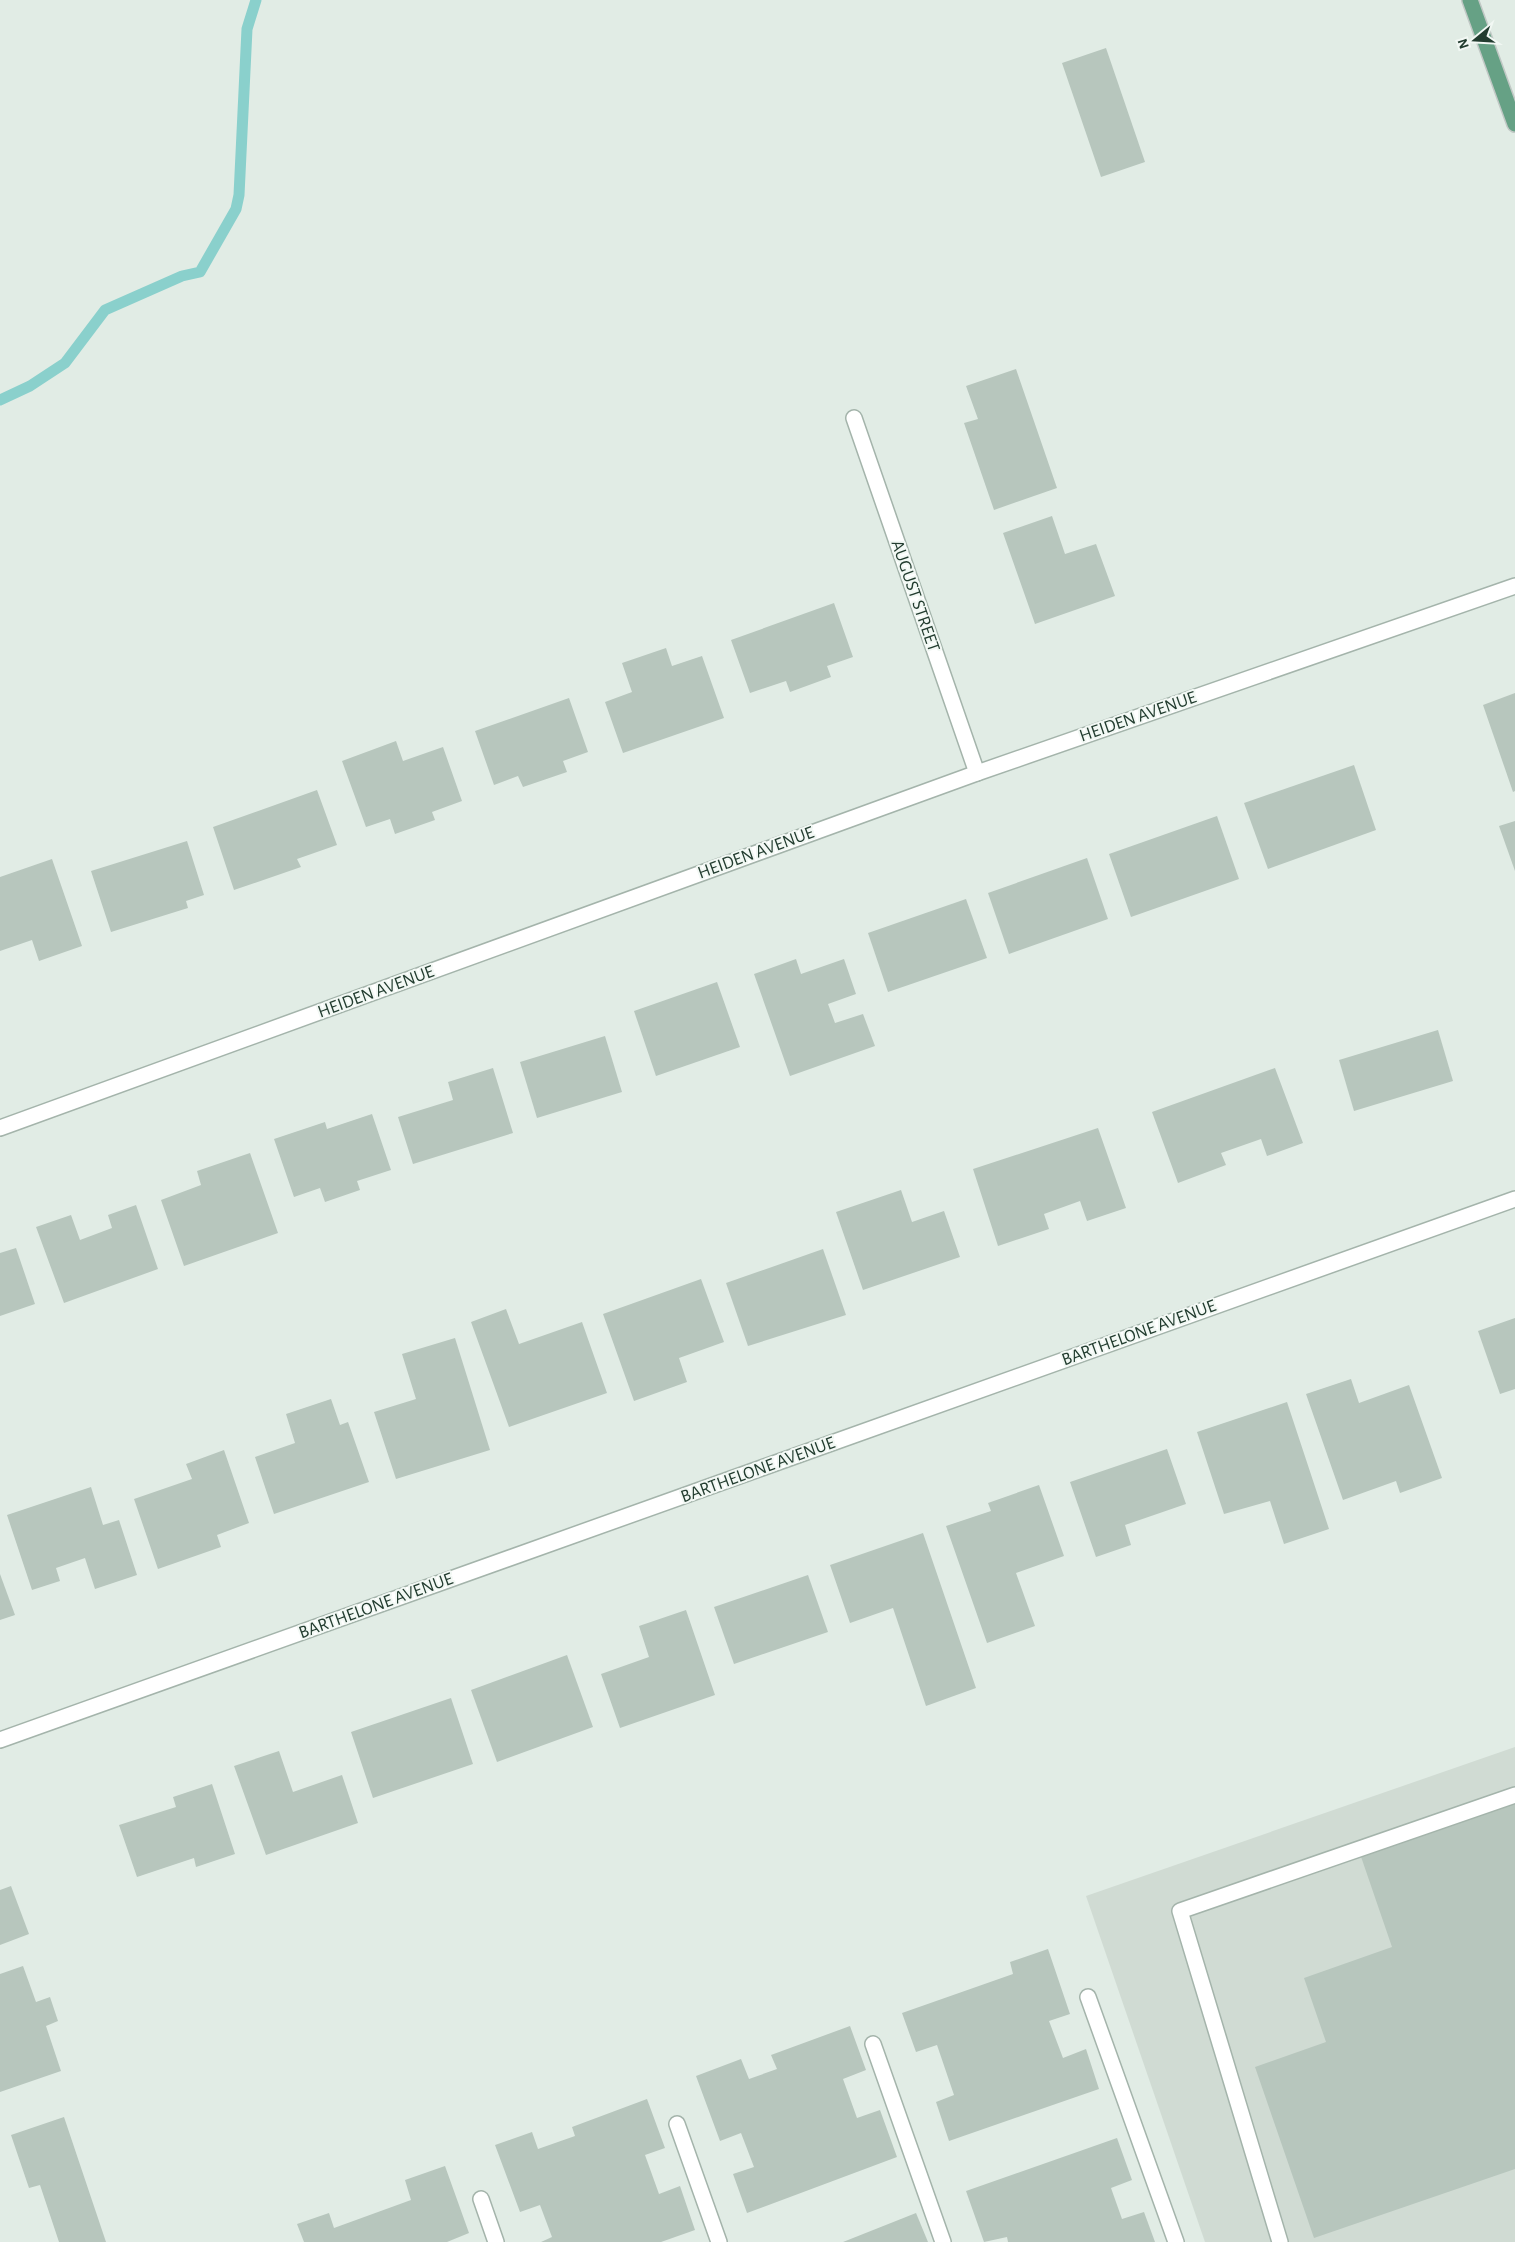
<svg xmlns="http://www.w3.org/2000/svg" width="1515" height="2242" viewBox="0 0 1515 2242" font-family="'Alegreya Sans',sans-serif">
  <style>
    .built { fill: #d0dbd3 }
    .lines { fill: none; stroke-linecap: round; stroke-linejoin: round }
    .stream { stroke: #8ad0cc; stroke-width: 11 }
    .building { fill: #b7c6bd }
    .minor-casing { stroke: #a4b4ab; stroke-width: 18 }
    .major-casing { stroke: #c1c8c5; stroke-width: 18 }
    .minor { stroke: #fff; stroke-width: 15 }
    .major { stroke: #66a185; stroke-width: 15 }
    .labels { text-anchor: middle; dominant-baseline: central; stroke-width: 4; stroke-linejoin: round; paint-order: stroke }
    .street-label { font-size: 18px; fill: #223c2f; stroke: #f2f8f4 }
  </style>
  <rect width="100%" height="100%" fill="#e1ece5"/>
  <polygon class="built" points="1515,1747 1515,2242 1205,2242 1086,1896"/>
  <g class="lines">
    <polyline class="stream" points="0,400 30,386 65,363 105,310 182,276 200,272 236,209 239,195 247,29 256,0"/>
  </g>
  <g class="building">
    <polygon points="1106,48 1145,162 1101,177 1062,63"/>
    <polygon points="1016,369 1057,488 994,510 964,423 978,419 966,386"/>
    <polygon points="1052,516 1065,554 1096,544 1115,596 1035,624 1003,533"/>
    <polygon points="834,603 853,657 827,666 831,677 790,692 786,681 750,693 731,640"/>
    <polygon points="666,648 672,666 702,656 724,718 623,753 605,702 632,692 622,663"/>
    <polygon points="1515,693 1515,791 1513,792 1483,705"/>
    <polygon points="569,698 588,752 563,761 567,772 523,787 518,776 494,785 475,731"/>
    <polygon points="396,741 403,761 443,747 462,801 432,812 435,820 395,834 390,819 366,827 342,761"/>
    <polygon points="1354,765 1376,830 1268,869 1244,803"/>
    <polygon points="317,790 337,845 297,859 301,867 234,890 213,827"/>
    <polygon points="1217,816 1239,879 1131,917 1109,854"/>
    <polygon points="1515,821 1515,871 1499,826"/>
    <polygon points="187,841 204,895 186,901 188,908 111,932 91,871"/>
    <polygon points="1087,858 1108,919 1009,954 988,893"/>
    <polygon points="52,859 82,946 39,961 32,940 0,951 0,877"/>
    <polygon points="966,899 987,958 888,992 868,933"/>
    <polygon points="796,959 801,974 844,959 856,994 828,1004 835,1023 863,1014 875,1046 790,1076 754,974"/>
    <polygon points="717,982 740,1047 656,1076 634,1011"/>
    <polygon points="1438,1030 1453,1081 1354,1111 1339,1060"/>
    <polygon points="605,1036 622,1092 537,1118 520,1062"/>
    <polygon points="493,1068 513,1133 413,1164 398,1117 453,1100 448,1082"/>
    <polygon points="1275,1068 1303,1143 1267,1156 1261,1139 1221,1153 1226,1165 1178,1183 1152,1112"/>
    <polygon points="372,1114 391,1170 357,1181 360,1190 325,1202 320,1188 294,1197 274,1139 325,1122 327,1129"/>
    <polygon points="1098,1128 1126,1208 1087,1221 1080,1201 1044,1214 1049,1229 998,1246 973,1169"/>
    <polygon points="250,1153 278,1233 184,1266 161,1200 201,1185 197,1171"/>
    <polygon points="901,1190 912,1222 944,1211 960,1257 863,1290 836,1212"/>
    <polygon points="136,1205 158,1269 64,1303 36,1227 71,1215 80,1240 112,1228 108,1215"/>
    <polygon points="16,1248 35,1304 0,1316 0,1253"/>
    <polygon points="823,1249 846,1315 748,1346 726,1283"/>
    <polygon points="701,1279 724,1342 679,1358 687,1382 634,1401 603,1314"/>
    <polygon points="506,1309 519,1344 582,1322 607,1393 509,1427 471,1322"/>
    <polygon points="1515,1318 1515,1389 1500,1394 1478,1331"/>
    <polygon points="455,1338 490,1450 396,1479 374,1412 416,1399 402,1354"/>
    <polygon points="1351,1379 1359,1403 1409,1385 1442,1478 1400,1493 1396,1481 1343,1500 1306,1394"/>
    <polygon points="331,1399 340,1425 348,1422 369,1482 274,1514 255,1457 295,1443 286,1414"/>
    <polygon points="1287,1402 1329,1529 1284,1544 1270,1501 1224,1514 1197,1432"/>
    <polygon points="1167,1449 1186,1504 1125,1525 1131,1545 1096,1557 1070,1482"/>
    <polygon points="224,1450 249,1523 217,1535 221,1547 158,1569 134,1499 192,1479 186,1464"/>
    <polygon points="1039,1485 1064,1556 1016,1573 1035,1626 987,1643 946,1526 991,1511 988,1503"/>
    <polygon points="91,1487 103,1525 119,1520 137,1575 95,1589 85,1558 56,1568 60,1581 32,1590 7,1515"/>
    <polygon points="923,1533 976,1688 926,1706 893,1608 850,1623 830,1565"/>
    <polygon points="0,1574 15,1615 0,1620"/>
    <polygon points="808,1575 828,1632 734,1664 714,1607"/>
    <polygon points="686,1610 715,1695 620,1728 601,1674 649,1657 639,1626"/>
    <polygon points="567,1655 593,1727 497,1762 471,1690"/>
    <polygon points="451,1698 473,1764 373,1798 351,1732"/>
    <polygon points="279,1751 293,1792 342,1775 358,1823 266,1855 234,1766"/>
    <polygon points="212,1784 235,1854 196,1867 194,1858 137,1877 119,1825 176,1807 173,1797"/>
    <polygon points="1515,1790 1515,2169 1314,2238 1255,2067 1326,2042 1304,1978 1392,1947 1357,1845"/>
    <polygon points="11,1886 29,1934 0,1945 0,1890"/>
    <polygon points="1048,1949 1070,2014 1049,2021 1063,2058 1086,2049 1099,2089 949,2141 936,2102 954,2095 937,2045 916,2052 902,2013 1013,1974 1010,1962"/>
    <polygon points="23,1966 36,2002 50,1997 58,2021 46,2026 61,2071 0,2092 0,1974"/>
    <polygon points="850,2026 866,2070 843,2079 857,2118 880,2110 897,2157 747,2213 733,2174 754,2167 741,2133 720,2141 696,2076 741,2059 749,2079 777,2069 771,2055"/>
    <polygon points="647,2099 665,2148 645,2155 659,2194 680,2186 695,2230 661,2242 541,2242 552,2237 540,2205 520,2212 495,2145 532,2132 538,2149 575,2136 572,2127"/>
    <polygon points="64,2117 106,2242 59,2242 40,2185 29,2188 11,2135"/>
    <polygon points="1117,2138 1132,2180 1111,2188 1122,2219 1144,2212 1155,2242 1008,2242 1007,2237 984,2242 966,2191"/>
    <polygon points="445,2166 469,2233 447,2242 304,2242 297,2224 329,2213 334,2228 411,2200 405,2180"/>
    <polygon points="916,2213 928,2242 843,2242"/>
  </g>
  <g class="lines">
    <defs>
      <g id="minor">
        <polyline points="854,418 977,773"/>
        <polyline points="0,1128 977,773 1515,586"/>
        <polyline points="0,1740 1515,1199"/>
        <polyline points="1088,1997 1176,2242"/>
        <polyline points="873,2044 943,2242"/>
        <polyline points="677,2124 719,2242"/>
        <polyline points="481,2199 496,2242"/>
        <polyline points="1280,2242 1180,1911 1515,1795"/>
      </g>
      <polyline id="major" points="1470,0 1515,124"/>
    </defs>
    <use href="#minor" class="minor-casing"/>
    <use href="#major" class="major-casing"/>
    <use href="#minor" class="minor"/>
    <use href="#major" class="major"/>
  </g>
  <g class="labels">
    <g class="street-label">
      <text transform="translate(915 596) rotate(71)">AUGUST STREET</text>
      <text transform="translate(1138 717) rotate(-19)">HEIDEN AVENUE</text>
      <text transform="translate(756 853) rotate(-20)">HEIDEN AVENUE</text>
      <text transform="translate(376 992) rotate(-20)">HEIDEN AVENUE</text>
      <text transform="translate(1139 1333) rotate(-20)">BARTHELONE AVENUE</text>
      <text transform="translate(758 1470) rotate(-20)">BARTHELONE AVENUE</text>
      <text transform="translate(376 1606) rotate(-20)">BARTHELONE AVENUE</text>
    </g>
  </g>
  <g transform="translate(1475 40) rotate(252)" stroke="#f2f8f4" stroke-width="4" paint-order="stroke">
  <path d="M0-4L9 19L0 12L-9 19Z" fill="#223c2f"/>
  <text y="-8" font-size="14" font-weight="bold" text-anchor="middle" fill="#223c2f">N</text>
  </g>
</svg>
